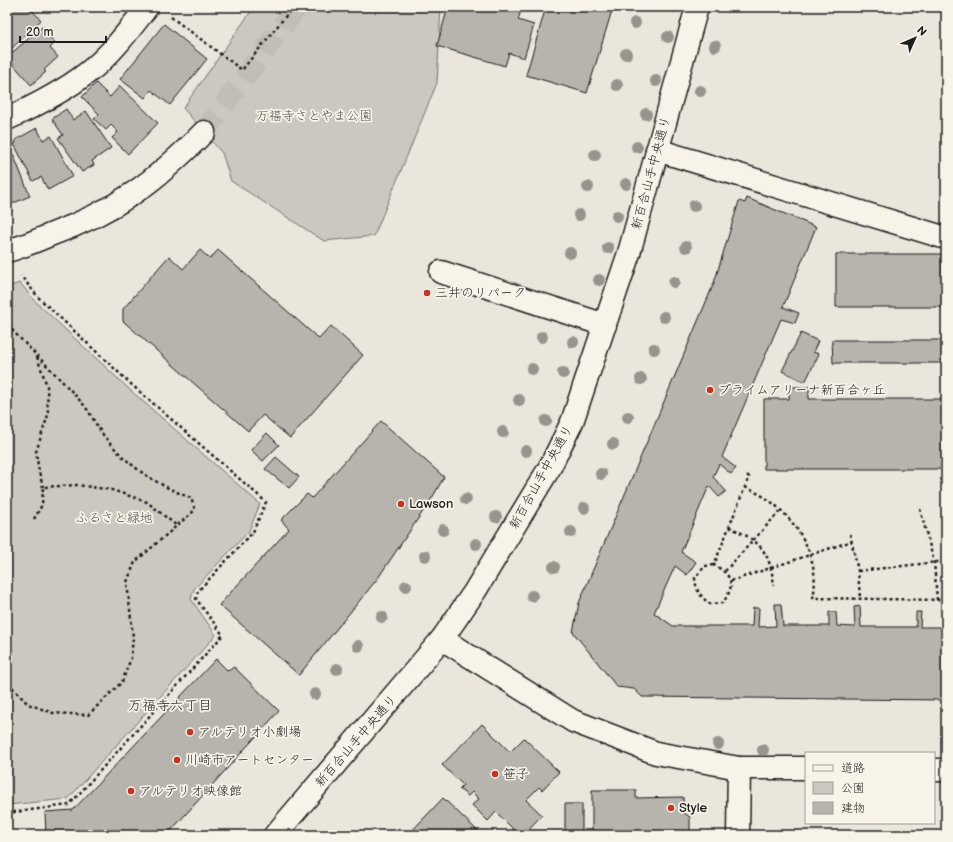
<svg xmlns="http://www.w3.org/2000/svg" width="953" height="842" viewBox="0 0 953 842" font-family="'Balsamiq Sans','Klee One',sans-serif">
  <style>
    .green { fill: #ccc8c0; stroke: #74726e }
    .building { fill: #b6b4ac; stroke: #1c1c1c }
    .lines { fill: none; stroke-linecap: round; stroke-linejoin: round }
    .minor-tunnel { stroke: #c1beb6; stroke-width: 22; stroke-dasharray: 22 11; stroke-linecap: butt }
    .minor-casing { stroke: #1c1c1c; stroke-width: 25 }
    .path { stroke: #1c1c1c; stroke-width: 2.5; stroke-dasharray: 3 3; stroke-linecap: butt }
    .minor { stroke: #f7f3e8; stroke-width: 22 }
    .tree { fill: #96948d }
    .poi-dot { fill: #c8321e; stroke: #f7f3e8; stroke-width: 1.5 }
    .labels { text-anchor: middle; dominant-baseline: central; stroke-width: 3.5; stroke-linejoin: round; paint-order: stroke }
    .park-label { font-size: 13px; fill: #51504d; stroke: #f7f3e8 }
    .street-label { font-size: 13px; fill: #1c1c1c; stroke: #f7f3e8 }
    .poi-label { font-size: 13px; fill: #1c1c1c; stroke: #f7f3e8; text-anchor: start }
    .neighbourhood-label { font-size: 14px; fill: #1c1c1c; stroke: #f7f3e8 }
  </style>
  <rect width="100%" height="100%" fill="#eae6dc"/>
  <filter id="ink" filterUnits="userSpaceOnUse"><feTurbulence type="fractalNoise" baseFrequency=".025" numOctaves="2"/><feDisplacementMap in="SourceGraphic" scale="8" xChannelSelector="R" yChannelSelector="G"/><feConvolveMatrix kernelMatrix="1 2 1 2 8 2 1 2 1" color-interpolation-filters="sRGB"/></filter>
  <g filter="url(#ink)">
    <g class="green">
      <polygon points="254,7 441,7 437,83 374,236 324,241 231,181 222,153 183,108"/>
      <polygon points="20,283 35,301 130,390 260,504 249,531 194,589 191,599 216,635 68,799 7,805 7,287"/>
    </g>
    <g class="building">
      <polygon points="7,7 29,7 41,20 10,50 7,46"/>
      <polygon points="448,7 522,7 518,20 534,25 524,58 509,53 505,66 437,46"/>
      <polygon points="546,7 613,7 587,93 526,75"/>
      <polygon points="164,24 207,59 170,105 151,90 145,98 120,79"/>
      <polygon points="42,27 55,43 50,48 58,57 44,70 46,72 31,85 7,57"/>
      <polygon points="96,83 110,97 120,86 158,123 128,154 112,138 118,132 111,125 106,130 94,119 99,114 82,97"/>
      <polygon points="66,109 73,120 86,111 111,148 92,161 94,165 82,172 58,138 63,135 52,119"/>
      <polygon points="37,128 43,140 51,136 73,176 48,190 41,177 33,181 14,144 16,143 15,140"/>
      <polygon points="13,154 30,196 7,206 7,156"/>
      <polygon points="747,198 816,227 783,307 799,313 795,323 781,319 722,457 736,468 731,474 719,464 713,477 726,491 719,497 709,486 681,552 696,562 687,575 675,566 654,613 673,626 752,626 753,608 759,608 758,627 776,626 775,604 781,604 783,626 829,626 829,612 836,612 837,626 855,627 854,607 860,606 861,627 916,627 916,612 921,612 920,627 942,627 941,608 946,608 946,700 642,697 634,689 617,687 573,632 579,603 714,283 739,201 745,203"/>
      <polygon points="200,250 210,259 218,250 319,339 331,326 363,355 290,438 263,415 248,431 123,321 123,309 169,256 183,269"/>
      <polygon points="836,254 942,254 943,283 946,283 946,307 836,307"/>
      <polygon points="801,333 818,341 813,352 819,354 805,382 782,371"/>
      <polygon points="832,340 946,340 946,363 833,363"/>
      <polygon points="789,387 809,387 809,399 946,399 946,469 764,469 764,399 789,399"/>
      <polygon points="381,421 444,477 432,498 378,578 299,675 219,605 289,529 281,520 307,494 312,498"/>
      <polygon points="267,433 279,445 263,461 251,450"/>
      <polygon points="276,457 299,477 289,488 265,469"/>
      <polygon points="216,659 228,671 234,667 279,711 167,835 46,835 45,812 73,810"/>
      <polygon points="482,724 510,752 524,738 559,772 542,790 539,787 526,800 542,815 523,835 519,835 496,812 488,821 472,805 479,799 472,792 468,796 459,789 463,785 442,765"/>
      <polygon points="592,790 636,790 636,798 683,797 684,813 690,817 690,835 592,835"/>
      <polygon points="443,798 482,835 408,835"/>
      <rect x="565" y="804" width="17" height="31"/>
    </g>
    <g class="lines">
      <polyline class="minor-tunnel" points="204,132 297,7"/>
      <defs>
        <g id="minor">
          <path d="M7,119c28,-13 56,-27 80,-46 23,-17 43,-44 60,-66"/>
          <polyline points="657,150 946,238"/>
          <path d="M7,251c15,-4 29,-10 43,-16 66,-24 106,-54 154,-103"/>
          <polyline points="441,272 605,325"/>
          <polyline points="442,639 573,721 656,753 739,768 806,768"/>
          <polyline points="934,770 946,770"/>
          <polyline points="275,835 442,639 475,591 550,467 572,422 629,253 697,7"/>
          <polyline points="738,835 739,768"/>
        </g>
      </defs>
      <use href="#minor" class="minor-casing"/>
      <g class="path">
        <polyline points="171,17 242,70 293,7"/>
        <polyline points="7,322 11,329"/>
        <path d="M7,332l4,-3c24,25 49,49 72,75 7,8 12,19 18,28 25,33 52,51 90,66l4,12 -60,52 -8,20 6,55 -2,21 -9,24 -34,33 -35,-2 -25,-9 -21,-22"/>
        <polyline points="37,357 47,386 48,415 36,452 39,472 43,487"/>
        <path d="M745,487c8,4 17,8 25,14 29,22 51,59 43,97l133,2"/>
        <polyline points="920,509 934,562 937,600"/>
        <polyline points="34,519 42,505 43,487 77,485 112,490 147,502 177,526"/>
        <path d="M729,527c32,14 41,25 45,59"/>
        <polyline points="850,534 858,571 860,598"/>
        <path d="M714,565l-9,1 -10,12c1,13 5,18 15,26l12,-1c14,-16 11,-28 -8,-38l35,-88 -3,-3"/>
        <polyline points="725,571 781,510"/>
        <polyline points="858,571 946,561"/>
        <polyline points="731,581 852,541"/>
        <polyline points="7,813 69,805 223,635 196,599 198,591 253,532 266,502 132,385 39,298 21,276"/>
      </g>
      <use href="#minor" class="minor"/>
    </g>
    <g class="tree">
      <circle cx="635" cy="23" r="6"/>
      <circle cx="668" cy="37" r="6"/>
      <circle cx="715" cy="46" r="6"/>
      <circle cx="626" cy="54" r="6"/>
      <circle cx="656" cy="81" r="6"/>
      <circle cx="617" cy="85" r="6"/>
      <circle cx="700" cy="91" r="6"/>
      <circle cx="646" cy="114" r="6"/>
      <circle cx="637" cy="147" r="6"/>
      <circle cx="595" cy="155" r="6"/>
      <circle cx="626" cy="184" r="6"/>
      <circle cx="588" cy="187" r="6"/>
      <circle cx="694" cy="206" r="6"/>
      <circle cx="579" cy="215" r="6"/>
      <circle cx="617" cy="216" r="6"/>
      <circle cx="686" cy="247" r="6"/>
      <circle cx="608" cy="248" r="6"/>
      <circle cx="570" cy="253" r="6"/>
      <circle cx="599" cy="280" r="6"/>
      <circle cx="674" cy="282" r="6"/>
      <circle cx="664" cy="317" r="6"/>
      <circle cx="542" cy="337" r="6"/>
      <circle cx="573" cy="342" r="6"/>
      <circle cx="654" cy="349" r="6"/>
      <circle cx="532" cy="369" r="6"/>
      <circle cx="563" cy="373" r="6"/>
      <circle cx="641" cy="379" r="6"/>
      <circle cx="519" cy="400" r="6"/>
      <circle cx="628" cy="417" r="6"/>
      <circle cx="546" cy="421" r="6"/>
      <circle cx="503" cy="432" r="6"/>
      <circle cx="613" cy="444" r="6"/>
      <circle cx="526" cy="451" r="6"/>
      <circle cx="601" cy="474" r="6"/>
      <circle cx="466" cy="499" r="6"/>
      <circle cx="584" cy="508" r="6"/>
      <circle cx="496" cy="517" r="6"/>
      <circle cx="443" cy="530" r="6"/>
      <circle cx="571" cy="532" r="6"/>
      <circle cx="476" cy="544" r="6"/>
      <circle cx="425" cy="556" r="6"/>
      <circle cx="554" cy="567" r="6"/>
      <circle cx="406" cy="586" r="6"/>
      <circle cx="532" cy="596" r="6"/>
      <circle cx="382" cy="617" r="6"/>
      <circle cx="358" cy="646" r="6"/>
      <circle cx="337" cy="669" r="6"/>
      <circle cx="315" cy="694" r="6"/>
      <circle cx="718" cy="744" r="6"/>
      <circle cx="763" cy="750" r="6"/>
    </g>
  </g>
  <g class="poi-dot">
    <circle cx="427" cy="293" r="4"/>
    <circle cx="710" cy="390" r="4"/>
    <circle cx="401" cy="504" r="4"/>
    <circle cx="190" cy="732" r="4"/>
    <circle cx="177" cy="760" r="4"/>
    <circle cx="495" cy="774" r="4"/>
    <circle cx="131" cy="791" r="4"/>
    <circle cx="671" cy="808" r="4"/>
  </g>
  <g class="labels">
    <g class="park-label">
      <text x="314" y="116">万福寺さとやま公園</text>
      <text x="114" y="518">ふるさと緑地</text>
    </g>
    <g class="street-label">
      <text transform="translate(651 173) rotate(-75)">新百合山手中央通り</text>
      <text transform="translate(541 477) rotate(-61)">新百合山手中央通り</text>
      <text transform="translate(356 741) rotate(-49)">新百合山手中央通り</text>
    </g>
    <g class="poi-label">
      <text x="435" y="293">三井のリパーク</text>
      <text x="718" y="390">プライムアリーナ新百合ヶ丘</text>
      <text x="409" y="504">Lawson</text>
      <text x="198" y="732">アルテリオ小劇場</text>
      <text x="185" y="760">川崎市アートセンター</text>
      <text x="503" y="774">笹子</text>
      <text x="139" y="791">アルテリオ映像館</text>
      <text x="679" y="808">Style</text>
    </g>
    <g class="neighbourhood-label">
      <text x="170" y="705">万福寺六丁目</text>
    </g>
  </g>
  <rect width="953" height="842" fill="none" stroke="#f7f3e8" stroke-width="24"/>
  <rect x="12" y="12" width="929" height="818" fill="none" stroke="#1c1c1c" stroke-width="1.5" filter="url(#ink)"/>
  <rect x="805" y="752" width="130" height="72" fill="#f7f3e8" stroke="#9f9d96"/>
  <rect x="813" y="765" width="20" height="6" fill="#f7f3e8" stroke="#9f9d96"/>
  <text x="841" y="772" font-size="12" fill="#1c1c1c">道路</text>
  <rect x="813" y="782" width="20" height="12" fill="#ccc8c0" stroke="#9f9d96"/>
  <text x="841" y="792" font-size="12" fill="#1c1c1c">公園</text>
  <rect x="813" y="802" width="20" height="12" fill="#b6b4ac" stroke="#9f9d96"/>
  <text x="841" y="812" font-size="12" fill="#1c1c1c">建物</text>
  <g transform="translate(915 38) rotate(45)" stroke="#f7f3e8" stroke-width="3" paint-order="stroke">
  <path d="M0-3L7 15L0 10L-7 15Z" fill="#1c1c1c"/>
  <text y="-6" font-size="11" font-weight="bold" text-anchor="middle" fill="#1c1c1c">N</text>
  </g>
  <path d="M20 36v6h86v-6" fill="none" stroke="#1c1c1c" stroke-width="2"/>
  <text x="26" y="36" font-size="12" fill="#1c1c1c" stroke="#f7f3e8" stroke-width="3" paint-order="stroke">20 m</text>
</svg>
